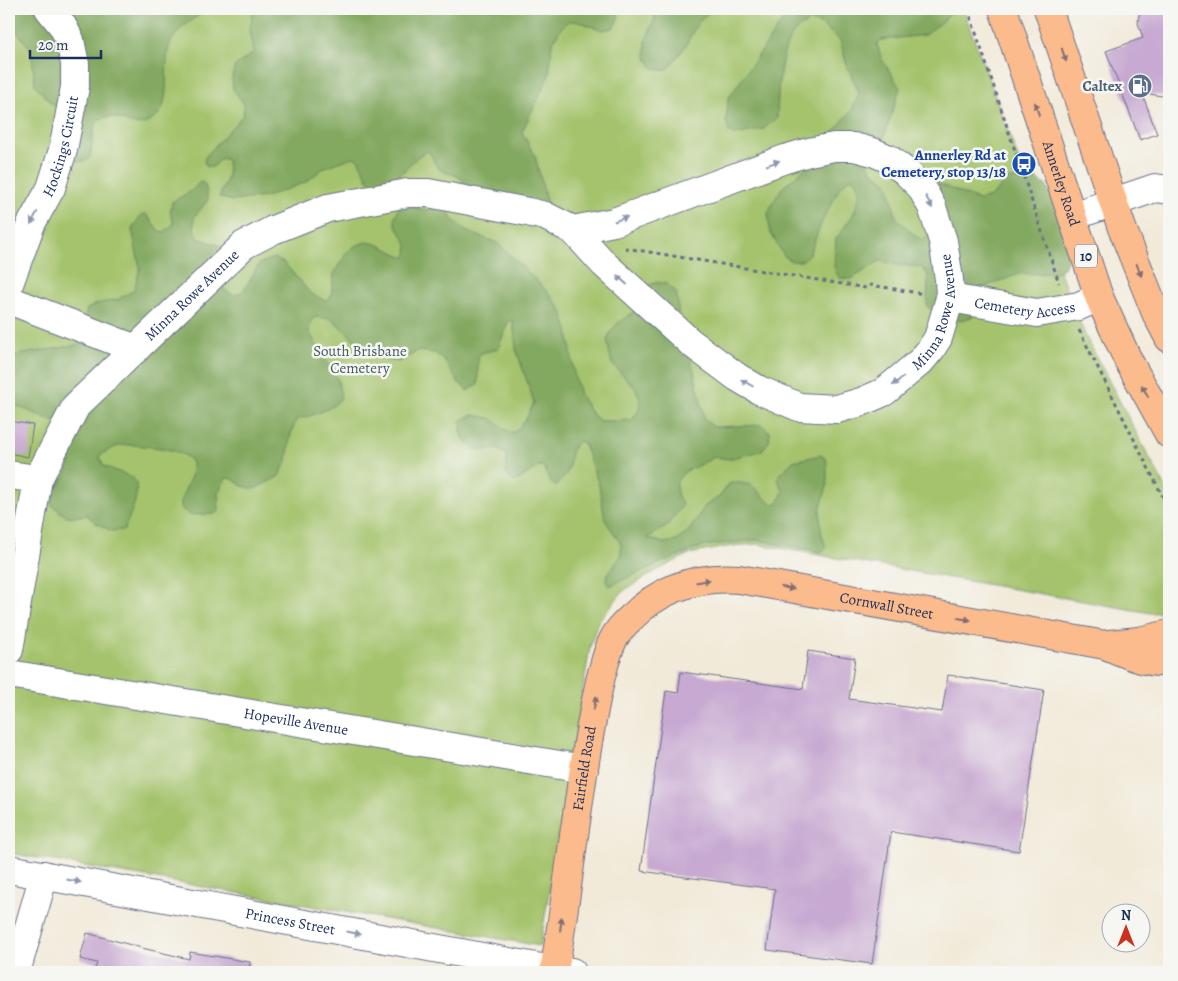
<svg xmlns="http://www.w3.org/2000/svg" width="1178" height="981" viewBox="0 0 1178 981" font-family="Alegreya,serif">
  <style>
    .green { fill: #a4c36c; stroke: #607965 }
    .forest { fill: #83a960; stroke: #4f6c5f }
    .building { fill: #c7a9d1 }
    .lines { fill: none; stroke-linecap: round; stroke-linejoin: round }
    .minor-casing { stroke: #667089; stroke-width: 30 }
    .major-casing { stroke: #667089; stroke-width: 30 }
    .path { stroke: #667089; stroke-width: 3; stroke-dasharray: 4 4; stroke-linecap: butt }
    .minor { stroke: #fff; stroke-width: 28 }
    .major { stroke: #fbbb8d; stroke-width: 28 }
    .oneway { fill: #806e73 }
    .oneway2 { fill: #8d97ae }
    .labels { text-anchor: middle; dominant-baseline: central; stroke-width: 5; stroke-linejoin: round; paint-order: stroke }
    .shield { fill: #f6f6f2; stroke: #5d6b8a; stroke-width: 1 }
    .shield-label { font-size: 14px; font-weight: bold; fill: #1b2f5e }
    .service-label { font-size: 15px; font-weight: bold; fill: #4e5e75; stroke: #f6f6f2; text-anchor: end }
    .street-label { font-size: 15px; fill: #1b2f5e; stroke: #f6f6f2 }
    .transit-label { font-size: 15px; font-weight: bold; fill: #164399; stroke: #f6f6f2; text-anchor: end }
    .park-label { font-size: 15px; fill: #445b62; stroke: #f6f6f2 }
  </style>
  <rect width="100%" height="100%" fill="#f6f6f2"/>
  <filter id="ink" filterUnits="userSpaceOnUse"><feTurbulence type="fractalNoise" baseFrequency=".02" numOctaves="2"/><feDisplacementMap in="SourceGraphic" scale="10" xChannelSelector="R" yChannelSelector="G"/><feConvolveMatrix kernelMatrix="1 2 1 2 8 2 1 2 1" color-interpolation-filters="sRGB"/></filter>
  <filter id="wash" filterUnits="userSpaceOnUse"><feTurbulence type="fractalNoise" baseFrequency=".0096" numOctaves="4" result="noise"/><feDisplacementMap in="SourceGraphic" scale="20" xChannelSelector="R" yChannelSelector="G"/><feGaussianBlur stdDeviation="1.12" result="paint"/><feColorMatrix in="noise" values="0 0 0 0 0 0 0 0 0 0 0 0 0 0 0 0 0 1.4 0 .05"/><feComposite in="paint" operator="in"/></filter>
  <g filter="url(#wash)">
    <rect width="100%" height="100%" fill="#f2ead9"/>
    <polygon class="green" points="9,9 963,9 1073,307 1087,339 1169,495 1169,612 1151,613 756,544 732,546 689,554 656,571 623,591 598,622 590,647 540,946 9,853"/>
    <g class="forest">
      <path d="M9,9h199c-12,9 -30,18 -37,33 -12,25 8,70 -27,82 -10,3 -23,-6 -33,-7 -4,0 -8,1 -12,2l-5,9 -4,29 -5,4h-21l3,-48 -16,-10 -16,-18 -4,-36 -15,-18 -7,-3z"/>
      <path d="M253,9h363l3,8 -6,11 -11,2 -22,-8 -11,-1 -8,7 -9,16 -3,31 -27,57 13,24 16,64 -9,5 -12,2 -50,-31 -14,-6c-4,-20 -18,-13 -28,-22 -5,-4 -4,-12 -10,-17l-11,6 -16,17 -16,9 -12,1 -4,-3 -11,-22 -5,-2 -28,10 -19,15 -40,15 -34,4 -13,-4 9,-20 -1,-17 -6,-2 -8,9h-6l-3,-5 2,-6 37,-41 1,-11 -11,-15 -1,-11 3,-12 18,-13 -3,-23z"/>
      <polygon points="642,9 712,9 697,24 686,45 669,68 664,71 653,68 646,57 646,40 655,18 653,13"/>
      <path d="M787,9h164l1,2 -6,7 -21,17 -44,5 -4,4 4,14 19,30 -19,59 -14,16 7,10 14,10 8,34 17,17 9,6 11,-5 -1,-47 5,-5 41,17 13,-3 15,-16 5,-2h26l10,7 16,39 6,27 -4,15 -11,6 -35,1 -46,17 -4,5 4,21c-26,6 -25,7 -46,-11l1,-31 -7,-8 -23,-2 -18,-4 -29,18 -12,-1 -5,-11 2,-28 17,-24 6,-16 -1,-13 -2,-5 -4,-3 -5,2 -8,9 -17,32 -12,32 -8,8h-11l-6,-4 -15,-25 -2,-20 13,-23 39,-34 15,-25 17,-20 7,-17 -12,-27 -7,-26 -19,-16 -11,-3c-4,3 -10,5 -13,9 -19,16 -19,65 -20,88l-13,11 -30,6 -5,-3 -3,-11 2,-22 58,-83z"/>
      <path d="M200,182l5,2 3,16 -14,17v11l5,11 20,6 8,7 -3,38 10,5 5,-2 5,-3 15,-26 15,-6 10,5 27,31 15,7 5,-4 3,-24 12,-20 9,-7 11,-4 11,2 28,14c10,-18 -13,-27 -10,-41 1,-4 4,-8 5,-12l27,5 5,-2 16,-1 3,11 15,13 31,12 8,7 41,40 15,19 7,21 6,44 6,21 11,18 9,8 32,-1 7,-10 1,-11 -4,-10 -24,-25 -5,-23 4,-10 7,-8 18,-13 11,-24 10,-4 10,2 9,8 2,11 1,33 14,31 12,53 9,7 47,-2 9,7 -1,10 -8,9 -33,8 -13,-2 -32,16 -7,10 1,11 6,11 -17,22 -19,11 17,5 12,-2 13,-10 16,-25 14,-9 10,-13 6,-2 17,3 17,17 6,2 5,-4 3,-10 -5,-10 2,-6 13,-13 28,-6 5,4 1,5v22l-7,24 1,22 5,16 -4,4 -66,-12 -53,6 -43,17 -51,23 -3,-5 1,-6 14,-19v-12l-16,-24 -6,-35 -15,-41 -5,-3c-12,10 -7,20 -12,32 -2,4 -8,9 -11,13l-5,-3 -7,-16 -5,-1 -19,13 -6,2 -5,-3 -3,-4 1,-19 -10,-6 -18,1 -6,-2 -9,-9 -3,-8 1,-11 11,-5 17,3 19,14h6l11,-13 8,-17 -18,-53 -3,-29 -5,2 -10,27 -17,4 -3,5v26l-10,7 -10,-9 -14,-22 -9,-7 -17,-2 -19,11 -13,-2 -24,-13 -30,-28 -17,-2 -4,4 -2,11 29,48 3,18c-9,13 -30,17 -45,22l-6,17 -3,24 -9,16 -24,12 -12,-3 -9,-7 -7,-1 -8,15 1,18 -5,3 -24,1 -9,-7c-2,-15 14,-29 11,-44 -1,-6 -10,-10 -15,-12 -8,-4 -45,-8 -53,-7 -10,1 -17,6 -25,11l5,10 29,12c10,13 -4,38 -9,52l-12,1 -16,-8 -9,-8c-20,3 -20,3 -35,-10v-12l15,-20 3,-11 -4,-28 -10,-12 -47,-19v-43l7,-5 61,-10 3,-5 7,-31 9,-5 23,-5 15,-9 6,-22 -8,-39 9,-14 5,-1 13,17 5,1 10,-8 -4,-11 2,-11 19,-11z"/>
    </g>
    <g id="blocks">
      <g class="building">
        <polygon points="1140,9 1169,9 1169,97 1142,93 1157,134 1140,140 1106,51 1143,38 1138,23"/>
        <polygon points="9,421 33,425 28,457 9,453"/>
        <polygon points="808,651 855,658 849,699 942,712 948,675 1044,690 1019,851 891,832 872,964 767,950 775,889 641,871 666,691 678,693 681,672 803,689"/>
        <polygon points="87,933 142,948 189,959 190,952 250,962 249,972 94,972 97,963 80,959"/>
      </g>
    </g>
  </g>
  <g filter="url(#ink)">
    <use href="#blocks" fill-opacity="0" stroke="#667089" stroke-width="1"/>
    <g class="lines">
      <defs>
        <g id="minor">
          <polyline points="1073,216 1155,188 1169,190"/>
          <path id="s1" d="M9,284l22,-60 20,-36 12,-38 12,-63v-23l-5,-24 -8,-15 -13,-16"/>
          <path id="s2" d="M950,298l87,15 42,-7 20,-9"/>
          <polyline points="9,300 136,349"/>
          <polyline points="9,475 38,479"/>
          <path id="s3" d="M9,650l29,-171 38,-73 168,-161 29,-15 55,-22 80,-15h20l100,19 17,4 28,14 31,34 86,78 47,35 22,13 40,17 38,2 24,-7 23,-10 36,-30 11,-13 7,-11 12,-40 -1,-19 -6,-38 -11,-34 -11,-20 -15,-15 -17,-13 -16,-7 -19,-5h-20l-25,5 -24,7 -171,63 -41,8"/>
          <path id="s4" d="M9,674l575,95"/>
          <path id="s5" d="M9,869l527,98 36,5"/>
          <polyline points="16,972 44,875"/>
        </g>
        <g id="major">
          <path id="s6" d="M1003,9l96,288 29,63 41,74"/>
          <polyline points="1048,9 1122,228 1156,313 1169,338"/>
          <polyline points="1109,644 1139,641 1169,634"/>
          <path id="s7" d="M554,972c13,-76 21,-153 34,-229 4,-23 8,-47 14,-70 3,-11 6,-23 11,-33 4,-8 12,-17 19,-23 29,-29 66,-41 107,-38l366,66c21,9 42,19 64,17"/>
        </g>
      </defs>
      <use href="#minor" class="minor-casing"/>
      <use href="#major" class="major-casing"/>
      <g class="path">
        <polyline points="968,9 1059,283"/>
        <polyline points="625,248 866,288 871,285 924,294"/>
        <polyline points="1079,330 1169,509"/>
      </g>
      <use href="#minor" class="minor"/>
      <use href="#major" class="major"/>
    </g>
    <defs><path id="oneway-solid" d="M-6-.8H1V-3.2L6.5 0L1 3.2V.8H-6Z" transform="scale(1.25)"/></defs>
    <g class="oneway">
      <use href="#oneway-solid" transform="translate(1064 55) rotate(71)"/>
      <use href="#oneway-solid" transform="translate(1037 109) rotate(-108)"/>
      <use href="#oneway-solid" transform="translate(1139 270) rotate(68)"/>
      <use href="#oneway-solid" transform="translate(1145 391) rotate(-119)"/>
      <use href="#oneway-solid" transform="translate(703 581) rotate(-11)"/>
      <use href="#oneway-solid" transform="translate(787 588) rotate(10)"/>
      <use href="#oneway-solid" transform="translate(964 619) rotate(10)"/>
      <use href="#oneway-solid" transform="translate(595 703) rotate(-79)"/>
      <use href="#oneway-solid" transform="translate(561 924) rotate(-82)"/>
    </g>
    <g class="oneway2">
      <use href="#oneway-solid" transform="translate(773 163) rotate(-20)"/>
      <use href="#oneway-solid" transform="translate(929 202) rotate(62)"/>
      <use href="#oneway-solid" transform="translate(34 218) rotate(118)"/>
      <use href="#oneway-solid" transform="translate(621 219) rotate(-19)"/>
      <use href="#oneway-solid" transform="translate(622 280) rotate(-138)"/>
      <use href="#oneway-solid" transform="translate(898 381) rotate(142)"/>
      <use href="#oneway-solid" transform="translate(747 383) rotate(-150)"/>
      <use href="#oneway-solid" transform="translate(74 881) rotate(11)"/>
      <use href="#oneway-solid" transform="translate(354 933) rotate(11)"/>
    </g>
  </g>
  <defs>
    <symbol id="fuel-disc" viewBox="-11 -11 22 22"><circle r="9.5" fill="#5c6f8a" stroke="#f6f6f2"/><path d="M-5.5-6h7V0h2V4h1.3V-2.5L3-4.5l.8-.8L6-3V5H2.5V1h-1V6h-7ZM-4.2-4.7v3.2H.2V-4.7Z" fill="#fff"/></symbol>
    <symbol id="bus-disc" viewBox="-11 -11 22 22"><circle r="9.5" fill="#1a4fb4" stroke="#f6f6f2"/><path d="M-5-6H5V4H4V6H2V4H-2V6H-4V4H-5ZM-3.5-4V0h7V-4ZM-3.5 1.2v1.5H-2V1.2ZM2 1.2v1.5H3.5V1.2Z" fill="#fff"/></symbol>
  </defs>
  <g fill-rule="evenodd">
    <use href="#fuel-disc" x="1126" y="72" width="28" height="28"/>
    <use href="#bus-disc" x="1010" y="150" width="28" height="28"/>
  </g>
  <g class="labels">
    <rect class="shield" x="1075" y="244.5" width="22" height="23" rx="4"/>
    <g class="shield-label">
      <text x="1086" y="256">10</text>
    </g>
    <g class="service-label">
      <text x="1122" y="86">Caltex</text>
    </g>
    <g class="street-label">
      <text stroke="none"><textPath href="#s1" startOffset="148">Hockings Circuit</textPath></text>
      <text stroke="none"><textPath href="#s6" startOffset="184">Annerley Road</textPath></text>
      <text stroke="none"><textPath href="#s3" startOffset="416">Minna Rowe Avenue</textPath></text>
      <text stroke="none"><textPath href="#s2" startOffset="76">Cemetery Access</textPath></text>
      <text stroke="none"><textPath href="#s3" startOffset="1311">Minna Rowe Avenue</textPath></text>
      <text stroke="none"><textPath href="#s7" startOffset="635">Cornwall Street</textPath></text>
      <text stroke="none"><textPath href="#s4" startOffset="291">Hopeville Avenue</textPath></text>
      <text stroke="none"><textPath href="#s7" startOffset="206">Fairfield Road</textPath></text>
      <text stroke="none"><textPath href="#s5" startOffset="286">Princess Street</textPath></text>
    </g>
    <g class="transit-label">
      <text x="1006" y="155">Annerley Rd at<tspan x="1006" dy="17">Cemetery, stop 13/18</tspan></text>
    </g>
    <g class="park-label">
      <text x="360" y="351">South Brisbane<tspan x="360" dy="17">Cemetery</tspan></text>
    </g>
  </g>
  <rect width="1178" height="981" fill="none" stroke="#f6f6f2" stroke-width="30"/>
  <g transform="translate(1126 928)"><circle r="24" fill="#f6f6f2" stroke="#9ea6b7"/>
  <path d="M0-4L9 19L0 12L-9 19Z" fill="#c8321e"/>
  <text y="-8" font-size="14" font-weight="bold" text-anchor="middle" fill="#1b2f5e">N</text>
  </g>
  <path d="M30 50v8h71v-8" fill="none" stroke="#1b2f5e" stroke-width="2.5"/>
  <text x="38" y="50" font-size="15" fill="#1b2f5e" stroke="#f6f6f2" stroke-width="4" paint-order="stroke">20 m</text>
</svg>
